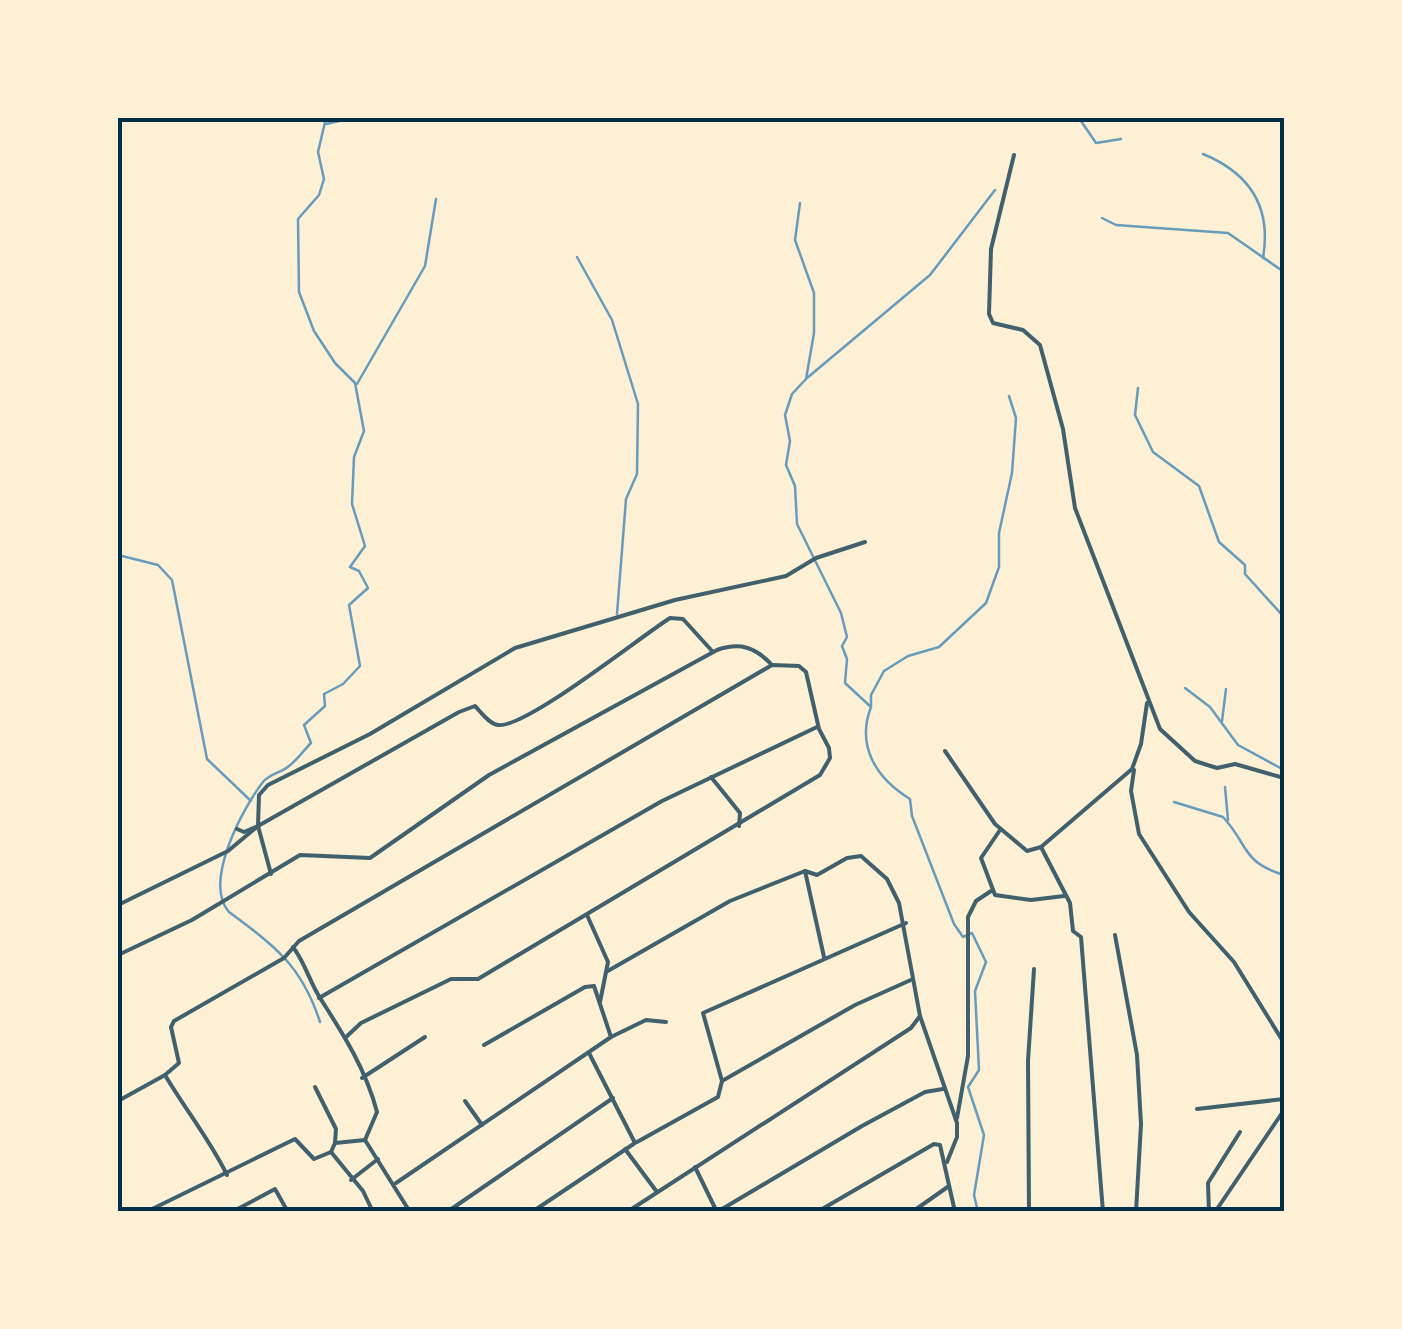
<svg xmlns="http://www.w3.org/2000/svg" width="1402" height="1329" viewBox="0 0 1402 1329" font-family="'Open Sans',sans-serif">
  <style>
    .lines { fill: none; stroke-linecap: round; stroke-linejoin: round }
    .stream { stroke: #669bbc; stroke-width: 2.5 }
    .minor { stroke: #3f606c; stroke-width: 4 }
    .neatline { fill: none; stroke: #003049; stroke-width: 4 }
  </style>
  <rect width="100%" height="100%" fill="#fdf0d5"/>
  <g class="lines">
    <g class="stream">
      <polyline points="1079,118 1096,143 1121,139"/>
      <polyline points="326,124 352,118"/>
      <path d="M1203,154c46,19 69,52 60,104"/>
      <path d="M800,203l-5,37 19,53v40l-8,46 -14,15 -7,21 5,26 -4,24 9,21 2,38 44,89 6,24 -5,9 5,13 -2,24 26,24c-15,39 5,71 39,92l2,17 42,108 9,13 9,-4 14,29 -11,29 4,79 -11,17 16,48 -10,60 4,17"/>
      <polyline points="1102,218 1116,225 1228,233 1284,272"/>
      <polyline points="577,257 612,320 638,404 637,474 626,499 617,614"/>
      <polyline points="807,378 930,275 995,190"/>
      <polyline points="357,384 425,266 436,199"/>
      <polyline points="1138,388 1135,415 1153,452 1199,486 1219,542 1245,565 1245,574 1284,617"/>
      <polyline points="118,555 158,565 172,580 207,759 251,801"/>
      <polyline points="1185,688 1210,707 1238,745 1284,770"/>
      <polyline points="871,706 871,695 884,671 908,656 939,647 986,603 999,567 999,533 1012,473 1016,418 1009,396"/>
      <polyline points="1222,721 1226,689"/>
      <polyline points="1225,787 1228,820"/>
      <path d="M1174,802l49,15c26,28 18,45 61,58"/>
      <path d="M320,1022c-18,-56 -45,-76 -91,-110 -26,-29 13,-103 34,-130 6,-8 18,-9 26,-16 8,-6 15,-16 22,-23l-7,-18 21,-19 -1,-12 19,-10 17,-18 -11,-61 19,-17 -9,-17 -9,-4 15,-21 -13,-42 2,-47 10,-26 -9,-48 -20,-20 -21,-32 -15,-39 -1,-73 21,-24 5,-16 -6,-27 8,-34"/>
    </g>
    <g class="minor">
      <polyline points="1014,155 991,249 989,314 993,323 1023,330 1040,345 1063,429 1075,508 1160,729 1195,761 1217,768 1235,764 1284,778"/>
      <polyline points="945,751 995,824 1027,851 1041,847 1132,769 1141,744 1147,703"/>
      <polyline points="1134,770 1131,791 1139,834 1189,912 1234,962 1284,1043"/>
      <polyline points="711,777 740,813 739,826"/>
      <polyline points="258,826 271,874"/>
      <polyline points="237,829 244,832 258,826 259,795 268,785 370,734 515,648 675,600 786,576 816,558 865,542"/>
      <polyline points="1000,830 981,858 995,895 1031,900 1064,896"/>
      <polyline points="1041,847 1070,903 1073,931 1081,937 1103,1212"/>
      <polyline points="805,871 824,957"/>
      <path d="M118,905l110,-54 30,-25 201,-114 16,-6c6,6 14,18 23,19 27,4 142,-88 172,-107l13,1 30,33"/>
      <polyline points="587,915 608,962 600,1002"/>
      <polyline points="906,923 703,1013 722,1081 855,1005 913,979"/>
      <polyline points="1115,935 1137,1055 1141,1124 1136,1212"/>
      <path d="M293,947c13,17 17,37 29,54 23,36 44,69 55,111l-12,28 -30,3 -4,9"/>
      <path d="M118,955l74,-35 108,-65 70,3 119,-83 228,-125c23,-8 38,-3 55,15"/>
      <polyline points="606,972 730,901 805,871 817,875 847,858 861,856 887,879 899,903 920,1016 957,1123 957,1137 947,1162"/>
      <polyline points="319,998 662,801 817,727"/>
      <polyline points="484,1045 585,987 594,986 611,1037"/>
      <polyline points="362,1078 425,1037"/>
      <polyline points="315,1087 336,1129 335,1143"/>
      <polyline points="118,1101 165,1075"/>
      <polyline points="465,1101 482,1125"/>
      <polyline points="1197,1109 1284,1099"/>
      <polyline points="957,1118 968,1056 968,917 976,901 991,891"/>
      <polyline points="365,1140 410,1212"/>
      <polyline points="637,1142 718,1097 722,1081"/>
      <polyline points="625,1149 657,1192"/>
      <polyline points="695,1167 717,1212"/>
      <path d="M227,1175c-17,-35 -42,-66 -62,-100l14,-12 -8,-36 3,-6 110,-63 15,-17 473,-276 27,1 7,6 13,57 10,19 1,10 -10,17 -342,204h-27l-90,44 -16,15"/>
      <polyline points="351,1180 378,1159"/>
      <polyline points="396,1183 611,1037 646,1020 666,1022"/>
      <polyline points="146,1212 295,1139 314,1159 331,1152 363,1191 373,1212"/>
      <polyline points="232,1212 275,1189 288,1212"/>
      <polyline points="447,1212 613,1098"/>
      <polyline points="532,1212 635,1143 589,1053"/>
      <polyline points="627,1212 911,1028 920,1016"/>
      <polyline points="717,1212 862,1126 925,1092 943,1089"/>
      <polyline points="817,1212 934,1144 940,1145 955,1212"/>
      <polyline points="912,1212 949,1186"/>
      <polyline points="1029,1212 1028,1061 1034,969"/>
      <polyline points="1209,1212 1208,1183 1240,1132"/>
      <polyline points="1215,1212 1284,1110"/>
    </g>
  </g>
  <rect width="1402" height="1329" fill="none" stroke="#fdf0d5" stroke-width="240"/>
  <rect x="120" y="120" width="1162" height="1089" class="neatline"/>
</svg>
